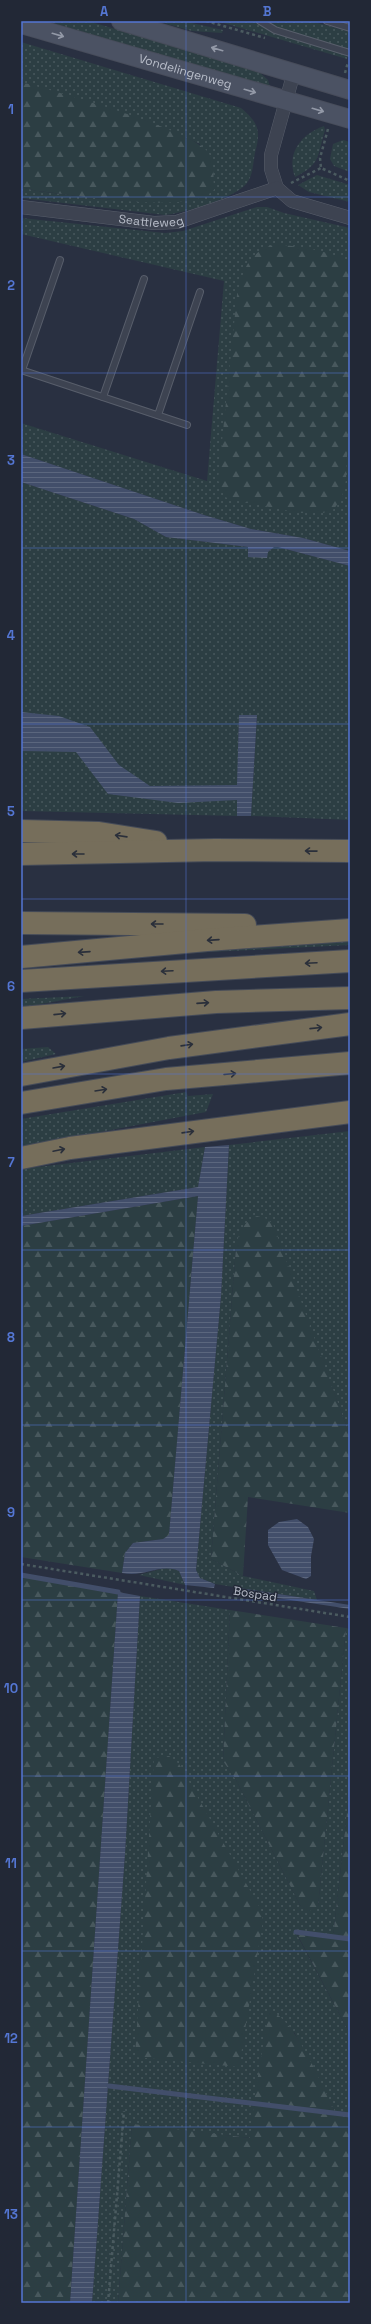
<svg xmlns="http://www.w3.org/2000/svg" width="371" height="2324" viewBox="0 0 371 2324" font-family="'Space Grotesk',sans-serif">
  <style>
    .grass { fill: url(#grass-dots) }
    .forest { fill: url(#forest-firs) }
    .water { fill: url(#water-rules) }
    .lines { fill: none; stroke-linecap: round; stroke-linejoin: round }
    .stream { stroke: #424e6a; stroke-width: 5 }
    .service-casing { stroke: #585e6b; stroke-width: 8 }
    .minor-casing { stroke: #585e6b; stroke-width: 14 }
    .secondary-casing { stroke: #474c5a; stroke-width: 20 }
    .motorway-casing { stroke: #454b58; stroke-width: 24 }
    .path { stroke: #4b5b60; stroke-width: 2.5; stroke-dasharray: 3 3; stroke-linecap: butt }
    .service { stroke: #3d4351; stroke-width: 6 }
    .minor { stroke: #3d4351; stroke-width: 13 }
    .secondary { stroke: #4b5263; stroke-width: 18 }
    .motorway { stroke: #766e5b; stroke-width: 22 }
    .oneway { stroke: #9399a7 }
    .oneway2 { stroke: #2a2f3a }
    .grid { fill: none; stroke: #5476d3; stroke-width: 1; stroke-opacity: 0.55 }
    .labels { text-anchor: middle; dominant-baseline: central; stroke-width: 3; stroke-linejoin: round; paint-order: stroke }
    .street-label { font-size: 12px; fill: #babfcb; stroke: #222836 }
    .neatline { fill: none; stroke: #5476d3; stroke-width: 1.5 }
    .grid-label { font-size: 13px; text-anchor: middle; font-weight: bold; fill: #5476d3 }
  </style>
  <defs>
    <pattern id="grass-dots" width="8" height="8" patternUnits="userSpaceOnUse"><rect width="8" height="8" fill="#2c3e43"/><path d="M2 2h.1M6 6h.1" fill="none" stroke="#48585d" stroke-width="1.8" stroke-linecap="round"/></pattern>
    <pattern id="forest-firs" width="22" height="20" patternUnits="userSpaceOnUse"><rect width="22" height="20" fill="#2c3e43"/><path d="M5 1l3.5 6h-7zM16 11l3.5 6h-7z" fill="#48585d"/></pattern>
    <pattern id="water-rules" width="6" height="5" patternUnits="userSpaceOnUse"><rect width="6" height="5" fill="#424e6a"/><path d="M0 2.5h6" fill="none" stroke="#5b667e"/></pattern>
  </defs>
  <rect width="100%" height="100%" fill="#293041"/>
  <g class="grass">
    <polygon points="46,21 88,21 258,71 268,80 270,87"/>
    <polygon points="156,21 183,21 223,30 222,33 192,31"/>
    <polygon points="217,21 255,21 272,32 348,55 347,59"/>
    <polygon points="265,21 311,21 350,32 350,50 279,29"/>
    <path d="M21,42l220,66c18,15 20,23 14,45 -2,10 -2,22 -8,30 -11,15 -63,30 -82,32l-144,-17v-11l16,4c55,6 112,17 167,6l-4,-53 -54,-23 -125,-39z"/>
    <path d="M324,126l1,4c-8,27 -4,34 -30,47 -9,-25 7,-43 29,-51z"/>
    <polygon points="343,140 350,142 350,172 334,166 330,159 333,144"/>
    <polygon points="317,175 350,185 350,202 309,192 298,185"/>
    <polygon points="257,207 267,207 284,213 350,228 350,551 303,538 251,529 204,515 21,454 21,423 207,481 224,281 21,234 21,218 165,233 183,231"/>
    <polygon points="21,482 134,519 166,537 249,547 268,552 274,547 278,547 350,566 350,820 251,816 257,716 239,715 237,816 21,811"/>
    <polygon points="350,939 350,945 148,955"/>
    <polygon points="84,996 21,1008 21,999"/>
    <polygon points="48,1047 56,1054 21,1062 21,1049"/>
    <polygon points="186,1092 188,1096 213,1094 206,1112 21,1147 21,1119"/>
    <polygon points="350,1131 350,1436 313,1336 236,1248 211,1559 243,1576 314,1591 317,1600 215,1584 200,1578 196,1570 221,1296 229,1145"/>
    <polygon points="205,1147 198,1187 21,1216 21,1169"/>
    <polygon points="168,1567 179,1571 185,1585 139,1575"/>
    <polygon points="140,1596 230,1610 223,1761 235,1778 300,1905 308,1911 318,1906 346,1628 350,1629 350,1786 333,1937 296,1933 350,2034 350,2115 336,2114 294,2032 250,2138 132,2125 118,2303 92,2303 125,1854"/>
  </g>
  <g class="forest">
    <path d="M21,82c33,9 170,47 187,70 7,10 5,26 6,38 -3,2 -7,6 -10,7 -34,14 -128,-2 -167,-6l-16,-4z"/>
    <path d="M276,244c26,3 51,6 74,18v125l-4,93 -4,17 -8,12 -11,4h-23l-67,-13 -8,-3 -7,-17 19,-185c7,-27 11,-43 39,-51z"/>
    <polygon points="198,1196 169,1536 163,1539 133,1543 125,1553 122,1573 21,1557 21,1226"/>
    <path d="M257,1216l10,3 6,5 77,212v77l-102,-16 -5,79 -32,-17 25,-311c3,-16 6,-25 21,-32z"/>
    <polygon points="21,1575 118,1592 70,2303 21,2303"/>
    <polygon points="230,1610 346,1628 318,1907 308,1912 300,1905 235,1778 223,1761"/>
    <polygon points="169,1756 179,1764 260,1908 263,1920 239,2067 135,2057 154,1758"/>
    <polygon points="350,1786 350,2034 296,1932 333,1937"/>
    <path d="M269,2010c26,8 54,78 67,104l14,1v188h-232l14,-179 118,14 5,-44z"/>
  </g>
  <g class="water">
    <polygon points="21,454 204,515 251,529 303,538 350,551 350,566 278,547 274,547 268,552 267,558 248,557 248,547 166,537 134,519 21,482"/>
    <polygon points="21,712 59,716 90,727 119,765 150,786 237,785 239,715 257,715 251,816 237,816 237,800 178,803 108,794 76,752 21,751"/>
    <path d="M229,1145l-8,151 -25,274 4,8 15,6 -1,4 -29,-3 -6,-14c-19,-8 -35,7 -57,2l3,-20 8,-10 30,-4 6,-4 29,-339 -177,30v-10l177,-29 7,-40z"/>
    <polygon points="297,1519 308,1527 314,1539 311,1556 311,1576 306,1579 282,1570 268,1545 268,1530 279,1522"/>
    <polygon points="239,1588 350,1605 350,1609 238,1592"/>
    <polygon points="118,1592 140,1596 125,1854 92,2303 70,2303"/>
  </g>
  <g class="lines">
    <g class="stream">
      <polyline points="21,1575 118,1592"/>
      <polyline points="296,1932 350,1939"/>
      <polyline points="109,2086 350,2115"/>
    </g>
    <defs>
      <g id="service">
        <polyline points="260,21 275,30 350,53"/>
        <polyline points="327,21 350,28"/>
        <polyline points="21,370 187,425"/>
        <polyline points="22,370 60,260"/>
        <polyline points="103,397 144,279"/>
        <polyline points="158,415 200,292"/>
      </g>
      <g id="minor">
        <polyline points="277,188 271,169 271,155 294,72"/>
        <path id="s1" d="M21,207l133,16 23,-1 100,-34 15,13 58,17"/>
      </g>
      <g id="secondary">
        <polyline points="121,21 350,90"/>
        <path id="s2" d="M21,24l329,95"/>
      </g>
      <g id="motorway">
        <polyline points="21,831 99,833 156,842"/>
        <polyline points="21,854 215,850 350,851"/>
        <polyline points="21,923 245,925"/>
        <polyline points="21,957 207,940 350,930"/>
        <polyline points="21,981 350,961"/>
        <polyline points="21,1018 216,1002 350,998"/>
        <polyline points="21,1075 169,1048 350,1024"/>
        <polyline points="21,1103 166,1079 350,1063"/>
        <polyline points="21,1158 70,1148 350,1112"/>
      </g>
    </defs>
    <use href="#service" class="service-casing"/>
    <use href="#minor" class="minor-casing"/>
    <use href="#secondary" class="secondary-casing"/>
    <use href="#motorway" class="motorway-casing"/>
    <g class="path">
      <polyline points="206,21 265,38"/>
      <polyline points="345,73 348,62"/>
      <polyline points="328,129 320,158 321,168 350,181"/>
      <polyline points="291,183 321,168"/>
      <polyline points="21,1564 350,1617"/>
      <polyline points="108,2303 124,2111"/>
    </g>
    <use href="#service" class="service"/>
    <use href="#minor" class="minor"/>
    <use href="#secondary" class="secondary"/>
    <use href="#motorway" class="motorway"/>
  </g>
  <defs><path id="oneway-shaft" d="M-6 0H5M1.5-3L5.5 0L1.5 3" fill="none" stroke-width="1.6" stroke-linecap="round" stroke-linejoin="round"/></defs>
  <g class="oneway">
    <use href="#oneway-shaft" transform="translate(58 35) rotate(16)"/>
    <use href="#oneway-shaft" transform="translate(217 49) rotate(-164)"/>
    <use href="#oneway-shaft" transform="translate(250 91) rotate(16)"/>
    <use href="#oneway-shaft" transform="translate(318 110) rotate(16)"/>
  </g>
  <g class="oneway2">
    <use href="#oneway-shaft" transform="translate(121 836) rotate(-172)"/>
    <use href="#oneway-shaft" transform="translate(311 851) rotate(-179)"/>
    <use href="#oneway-shaft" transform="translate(78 854) rotate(-180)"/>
    <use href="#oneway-shaft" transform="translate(157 924) rotate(-180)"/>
    <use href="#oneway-shaft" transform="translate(213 940) rotate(176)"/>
    <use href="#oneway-shaft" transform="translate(84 952) rotate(176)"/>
    <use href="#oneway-shaft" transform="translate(311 963) rotate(177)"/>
    <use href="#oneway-shaft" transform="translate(167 971) rotate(177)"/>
    <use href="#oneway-shaft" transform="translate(203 1003) rotate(-4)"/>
    <use href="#oneway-shaft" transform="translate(60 1014) rotate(-6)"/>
    <use href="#oneway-shaft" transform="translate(316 1028) rotate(-6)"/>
    <use href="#oneway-shaft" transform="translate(187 1045) rotate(-8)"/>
    <use href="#oneway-shaft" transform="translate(59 1067) rotate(-10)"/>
    <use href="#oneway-shaft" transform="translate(230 1074) rotate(-5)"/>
    <use href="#oneway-shaft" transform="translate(101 1090) rotate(-9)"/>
    <use href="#oneway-shaft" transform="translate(188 1132) rotate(-8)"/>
    <use href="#oneway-shaft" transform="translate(59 1150) rotate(-12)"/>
  </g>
  <path class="grid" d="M186,21v2282M21,197h329M21,373h329M21,548h329M21,724h329M21,899h329M21,1074h329M21,1250h329M21,1425h329M21,1600h329M21,1776h329M21,1951h329M21,2127h329"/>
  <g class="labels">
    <g class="street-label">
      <text stroke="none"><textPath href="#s2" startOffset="171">Vondelingenweg</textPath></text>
      <text stroke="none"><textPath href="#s1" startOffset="131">Seattleweg</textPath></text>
      <text transform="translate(255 1594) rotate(9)">Bospad</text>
    </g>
  </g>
  <rect width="371" height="2324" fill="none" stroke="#222836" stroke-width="44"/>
  <rect x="22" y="22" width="327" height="2280" class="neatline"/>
  <g class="grid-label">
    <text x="104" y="16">A</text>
    <text x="267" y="16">B</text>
    <text x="11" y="114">1</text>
    <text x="11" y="290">2</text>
    <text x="11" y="465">3</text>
    <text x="11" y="640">4</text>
    <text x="11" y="816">5</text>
    <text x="11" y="991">6</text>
    <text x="11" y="1167">7</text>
    <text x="11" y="1342">8</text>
    <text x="11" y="1517">9</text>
    <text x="11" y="1693">10</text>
    <text x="11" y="1868">11</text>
    <text x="11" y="2043">12</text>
    <text x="11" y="2219">13</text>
  </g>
</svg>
